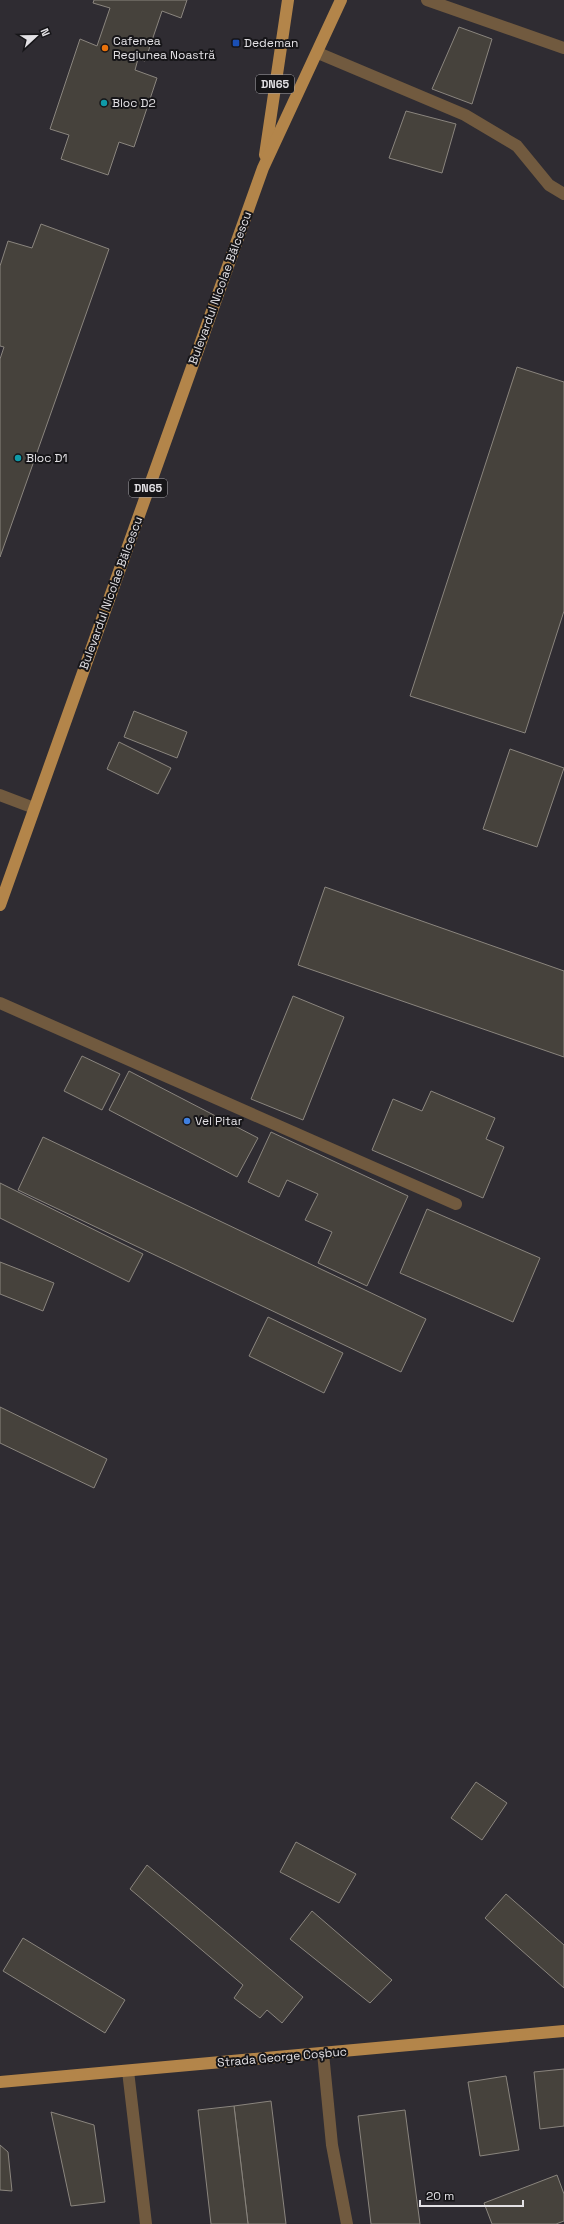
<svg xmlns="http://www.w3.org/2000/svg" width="564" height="2224" viewBox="0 0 564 2224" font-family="'Space Grotesk',sans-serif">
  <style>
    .building { fill: #46423c; stroke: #8a857e }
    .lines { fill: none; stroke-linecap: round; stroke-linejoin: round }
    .minor { stroke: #715a3f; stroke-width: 12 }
    .major { stroke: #b3854a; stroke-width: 12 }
    .transit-dot { fill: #1a4fb4; stroke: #161518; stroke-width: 1.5 }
    .food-dot { fill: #e8710a; stroke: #161518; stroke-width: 1.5 }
    .culture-dot { fill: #0f9aa8; stroke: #161518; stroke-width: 1.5 }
    .shop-dot { fill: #3f7fe0; stroke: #161518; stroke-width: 1.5 }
    .labels { text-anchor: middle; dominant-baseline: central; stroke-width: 4; stroke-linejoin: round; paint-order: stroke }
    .shield { fill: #161518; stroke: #a6a4a8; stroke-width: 1 }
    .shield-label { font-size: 11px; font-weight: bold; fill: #e3e1e5 }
    .poi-label { font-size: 12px; fill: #e3e1e5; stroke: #161518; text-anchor: start }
    .street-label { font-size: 12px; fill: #e3e1e5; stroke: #161518 }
  </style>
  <rect width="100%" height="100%" fill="#2f2c32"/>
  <g class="building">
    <polygon points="94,0 187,0 181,18 162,11 145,61 138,59 135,70 157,78 134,147 119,142 108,175 61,159 69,135 50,129 80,39 97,46 110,8 93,3"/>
    <polygon points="459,27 492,39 472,104 432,89"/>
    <polygon points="406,111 456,124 442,173 389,158"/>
    <polygon points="41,224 109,249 0,557 0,359 4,347 0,346 0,266 8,241 32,248"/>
    <polygon points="517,367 564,382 564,611 525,733 410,696"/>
    <polygon points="134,711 187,732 177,758 124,737"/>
    <polygon points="119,742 171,768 158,794 107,769"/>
    <polygon points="510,749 564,768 537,847 483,829"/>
    <polygon points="325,887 564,971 564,1057 298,965"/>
    <polygon points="293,996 344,1017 303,1120 251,1099"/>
    <polygon points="82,1056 120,1074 102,1110 64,1091"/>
    <polygon points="129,1071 258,1138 237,1177 109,1110"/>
    <polygon points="431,1091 495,1118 486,1139 504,1147 483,1198 372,1150 393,1099 422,1111"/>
    <polygon points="271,1132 408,1196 367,1286 318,1263 332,1232 305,1220 318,1194 287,1180 279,1197 248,1182"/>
    <polygon points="43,1137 426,1319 401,1372 18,1190"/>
    <polygon points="0,1183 143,1254 129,1282 0,1218"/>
    <polygon points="427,1209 540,1258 513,1322 400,1273"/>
    <polygon points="0,1262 54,1283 43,1311 0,1294"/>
    <polygon points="268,1317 343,1353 324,1393 249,1356"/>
    <polygon points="0,1407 107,1459 94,1488 0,1443"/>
    <polygon points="476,1782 507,1803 482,1840 451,1818"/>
    <polygon points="296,1842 356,1874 339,1903 280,1872"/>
    <polygon points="147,1865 303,1997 282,2023 267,2010 260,2018 234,1998 243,1985 130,1889"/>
    <polygon points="506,1894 564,1945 564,1988 485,1918"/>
    <polygon points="312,1911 392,1980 370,2003 290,1939"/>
    <polygon points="23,1938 125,2000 105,2033 3,1971"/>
    <polygon points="564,2069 564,2126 540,2129 534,2072"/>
    <polygon points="506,2076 519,2150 480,2156 468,2082"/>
    <polygon points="271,2101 286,2224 248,2224 234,2106"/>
    <polygon points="234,2106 248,2224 211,2224 198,2110"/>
    <polygon points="405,2110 420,2224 371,2224 358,2116"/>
    <polygon points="51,2112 94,2125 105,2202 71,2206"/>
    <polygon points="0,2145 8,2152 12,2191 0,2190"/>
    <polygon points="557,2175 564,2194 564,2221 556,2224 492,2224 484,2203"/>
  </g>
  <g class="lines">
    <g class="minor">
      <polyline points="427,0 564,48"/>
      <polyline points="318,53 465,115 517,146 549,185 564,194"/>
      <polyline points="0,795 34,808"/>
      <polyline points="0,1003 456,1204"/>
      <polyline points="323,2053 332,2145 347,2224"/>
      <polyline points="128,2071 146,2224"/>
    </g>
    <g class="major">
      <polyline points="265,155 288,0"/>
      <polyline points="0,905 263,168 341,0"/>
      <polyline points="0,2082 564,2031"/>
    </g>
  </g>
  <rect class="transit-dot" x="232" y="39" width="8" height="8" rx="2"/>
  <circle class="food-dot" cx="105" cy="48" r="4"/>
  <g class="culture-dot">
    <circle cx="104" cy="103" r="4"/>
    <circle cx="18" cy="458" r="4"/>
  </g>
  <circle class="shop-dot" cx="187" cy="1121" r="4"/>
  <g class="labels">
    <g class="shield">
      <rect x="256" y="75" width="38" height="18" rx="3"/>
      <rect x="129" y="479" width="38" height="18" rx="3"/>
    </g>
    <g class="shield-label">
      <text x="275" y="84">DN65</text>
      <text x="148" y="488">DN65</text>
    </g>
    <g class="poi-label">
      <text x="113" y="41">Cafenea<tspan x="113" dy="14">Regiunea Noastră</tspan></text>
      <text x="244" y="43">Dedeman</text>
      <text x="112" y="103">Bloc D2</text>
      <text x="26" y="458">Bloc D1</text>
      <text x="195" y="1121">Vel Pitar</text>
    </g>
    <g class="street-label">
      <text transform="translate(220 288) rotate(-70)">Bulevardul Nicolae Bălcescu</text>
      <text transform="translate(111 593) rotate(-70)">Bulevardul Nicolae Bălcescu</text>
      <text transform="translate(282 2057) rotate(-5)">Strada George Coșbuc</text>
    </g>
  </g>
  <g transform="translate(36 36) rotate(68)" stroke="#161518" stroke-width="3" paint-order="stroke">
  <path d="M0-3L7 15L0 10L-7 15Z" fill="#e3e1e5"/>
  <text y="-6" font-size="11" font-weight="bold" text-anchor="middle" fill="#e3e1e5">N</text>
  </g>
  <path d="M420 2200v6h103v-6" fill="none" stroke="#e3e1e5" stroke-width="2"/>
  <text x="426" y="2200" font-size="12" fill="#e3e1e5" stroke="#161518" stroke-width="3" paint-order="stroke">20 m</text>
</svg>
